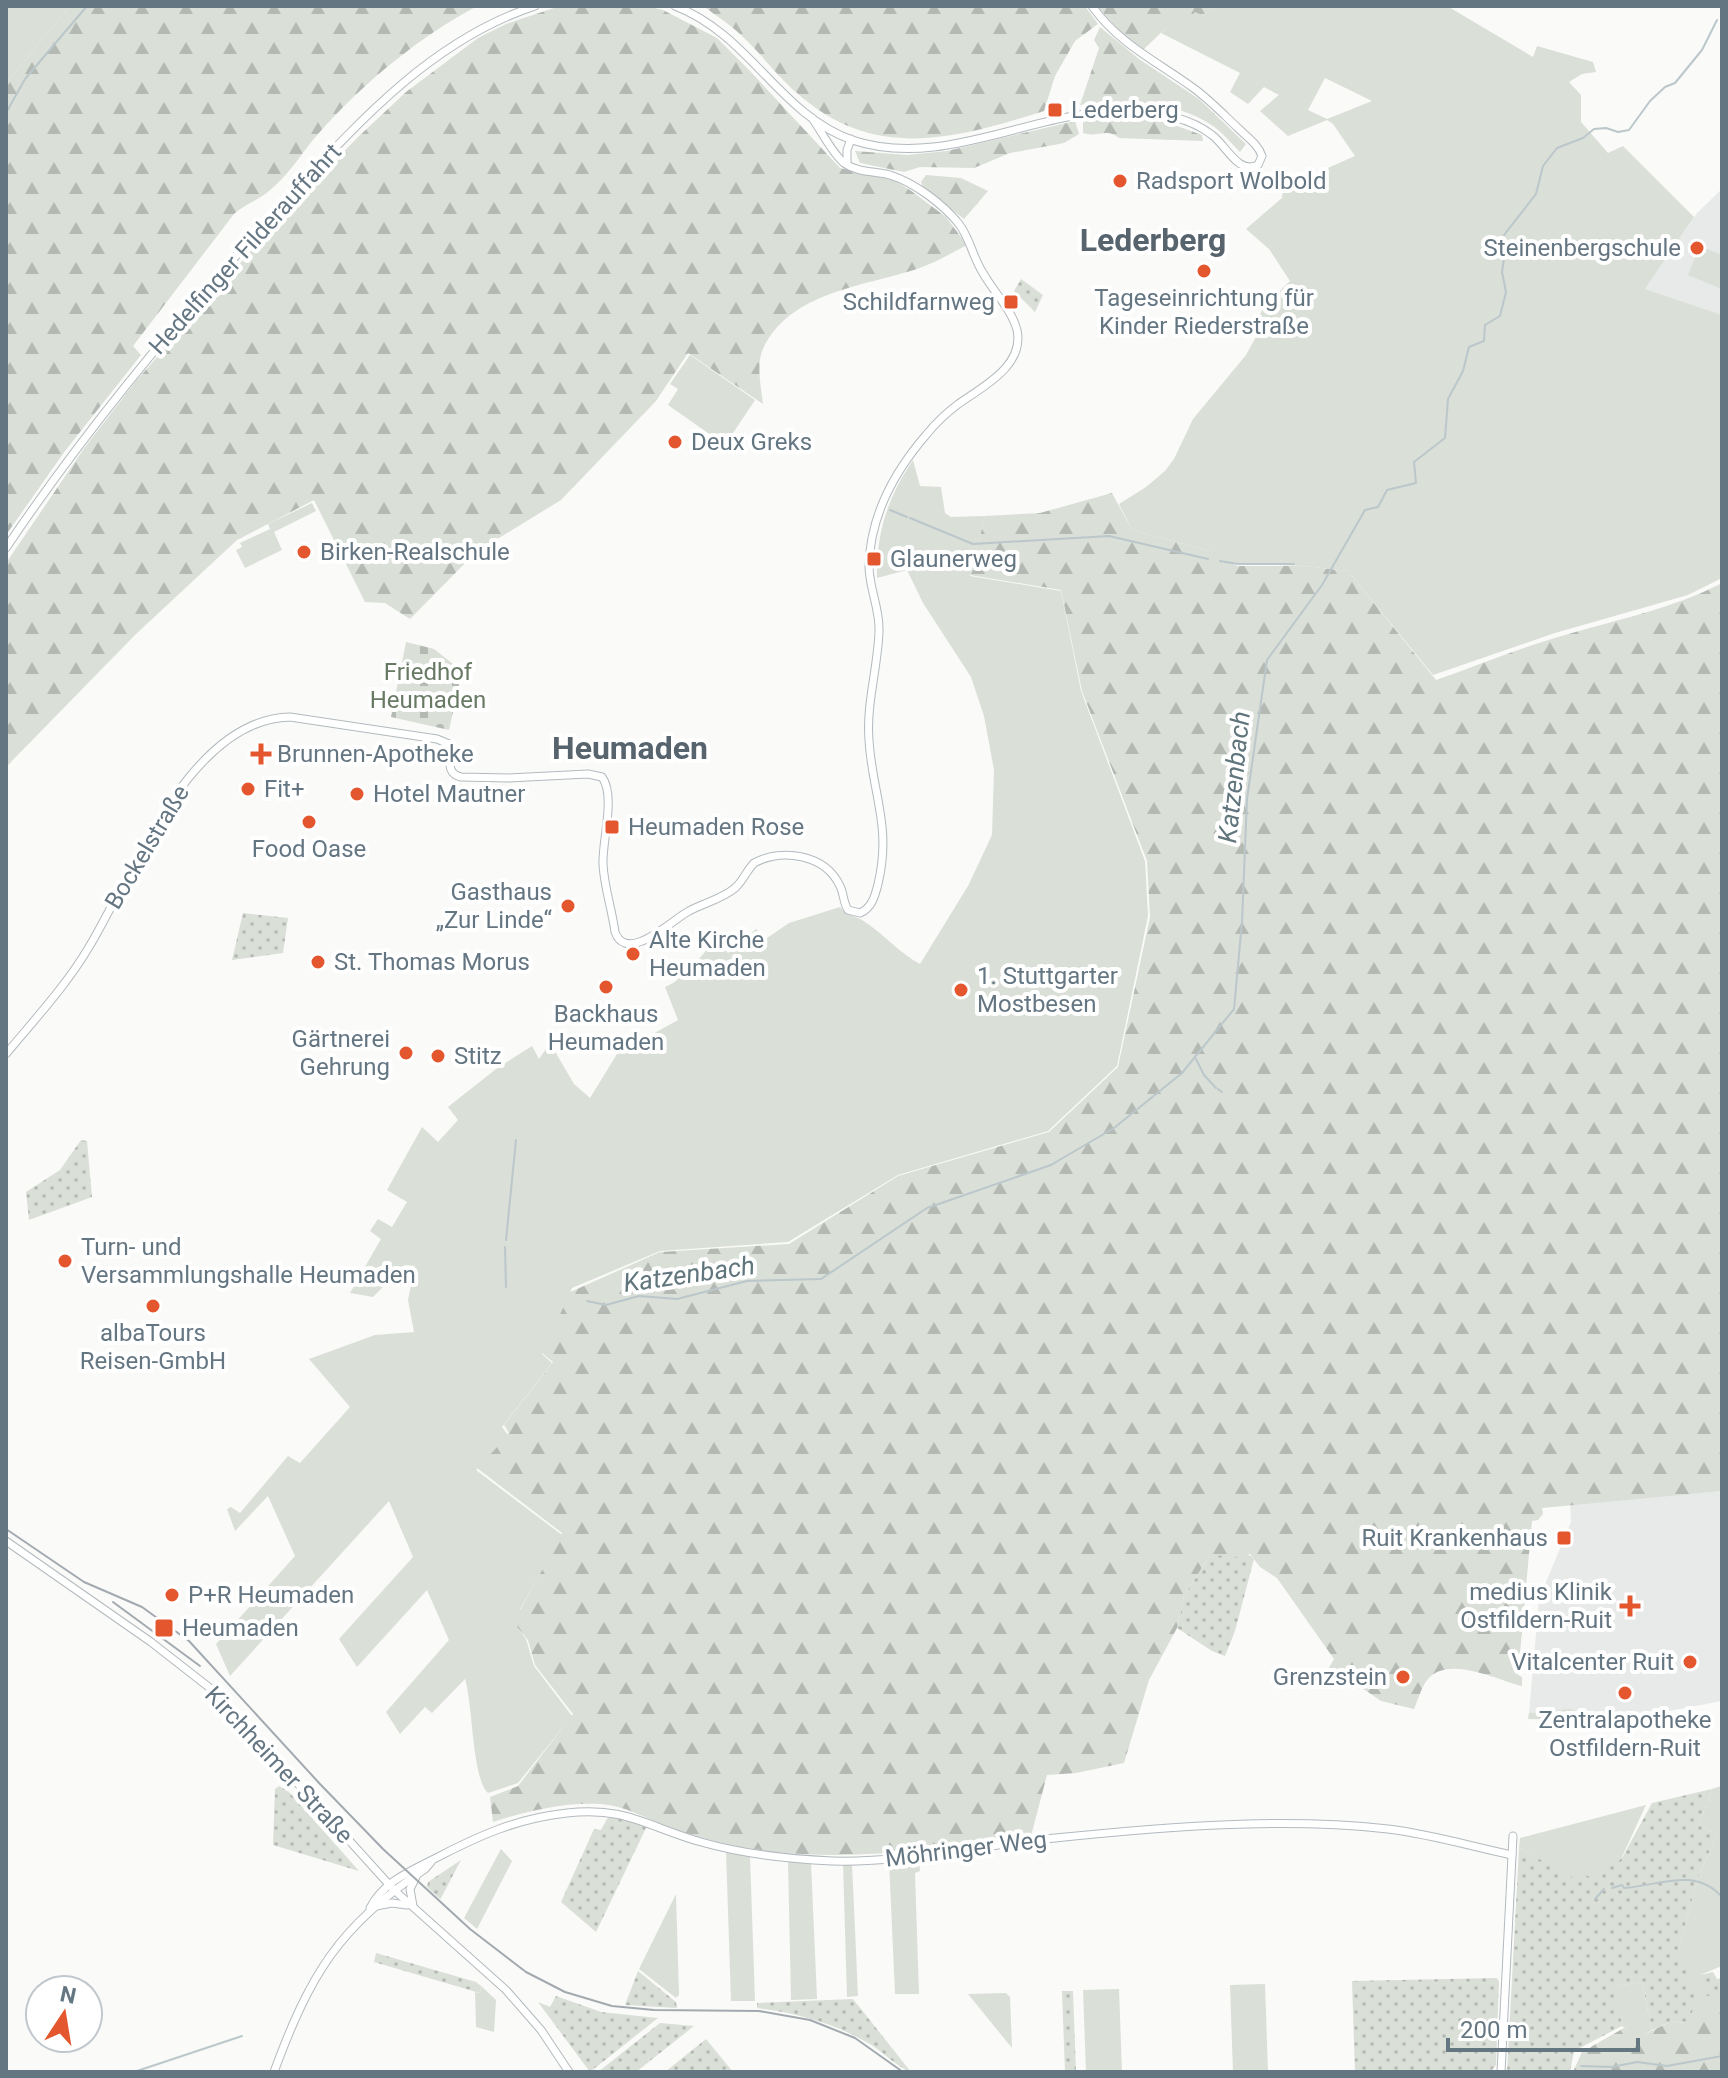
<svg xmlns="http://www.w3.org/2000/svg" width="1728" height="2078" viewBox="0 0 1728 2078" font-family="Roboto,sans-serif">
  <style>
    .built { fill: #e8e9e9 }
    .grass { fill: url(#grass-dots) }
    .forest { fill: url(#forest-firs) }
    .cemetery { fill: url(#cemetery-stones) }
    .garden { fill: #dadfd7; fill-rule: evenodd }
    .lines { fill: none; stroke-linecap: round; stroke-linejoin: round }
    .stream { stroke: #bbc7cb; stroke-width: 2 }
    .secondary-casing { stroke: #b3babf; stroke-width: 9 }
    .secondary { stroke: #fff; stroke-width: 7 }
    .tram { stroke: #a2aab0; stroke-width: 2 }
    .poi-dot { fill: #e4572e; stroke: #fff; stroke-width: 3 }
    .labels { text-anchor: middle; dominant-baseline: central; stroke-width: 8; stroke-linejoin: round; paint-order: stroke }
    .poi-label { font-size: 24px; fill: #657683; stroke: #fff; text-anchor: start }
    .street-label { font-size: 24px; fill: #657683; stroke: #fff }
    .park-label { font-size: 24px; fill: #687a64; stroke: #fff }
    .water-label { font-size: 26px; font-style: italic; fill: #60757c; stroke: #fff }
    .district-label { font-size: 32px; font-weight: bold; fill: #57646e; stroke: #fff }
  </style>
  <defs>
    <pattern id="grass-dots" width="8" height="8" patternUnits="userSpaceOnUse" patternTransform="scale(2)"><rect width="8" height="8" fill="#dadfd7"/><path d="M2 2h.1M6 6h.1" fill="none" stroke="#b4b9b4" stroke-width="1.8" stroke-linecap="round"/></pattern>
    <pattern id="forest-firs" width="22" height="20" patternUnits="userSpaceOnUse" patternTransform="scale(2)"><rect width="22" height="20" fill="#dadfd7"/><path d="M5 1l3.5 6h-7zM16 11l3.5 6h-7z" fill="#b4b9b4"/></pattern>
    <pattern id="cemetery-stones" width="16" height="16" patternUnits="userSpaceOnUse" patternTransform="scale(2)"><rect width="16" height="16" fill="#dadfd7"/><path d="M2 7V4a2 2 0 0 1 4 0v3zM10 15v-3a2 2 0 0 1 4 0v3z" fill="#b4b9b4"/></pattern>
  </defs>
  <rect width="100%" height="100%" fill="#fafaf8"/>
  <g class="built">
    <polygon points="1722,189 1722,315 1645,289 1697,213"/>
    <polygon points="1722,1491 1722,1701 1669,1711 1601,1719 1578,1720 1577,1712 1571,1709 1529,1713 1539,1599 1571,1522 1570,1503"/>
  </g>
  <g class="grass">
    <polygon points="1021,279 1043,295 1035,312 1014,291"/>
    <polygon points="243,913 288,918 283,953 232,960"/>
    <polygon points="81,1140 87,1141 92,1197 29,1220 26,1192 60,1170"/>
    <polygon points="1246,1553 1254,1559 1235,1631 1225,1656 1212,1651 1177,1628 1184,1596 1210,1555"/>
    <polygon points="1571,1709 1577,1712 1578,1720 1528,1719 1529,1713"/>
    <polygon points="279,1786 289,1792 359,1871 273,1845 275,1789"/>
    <polygon points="1712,1789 1699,1825 1717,1834 1698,1878 1679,1948 1700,1975 1713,1972 1717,1979 1722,1978 1722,1995 1720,1993 1696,2006 1686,2023 1672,2021 1652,2030 1642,1982 1616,1986 1622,2026 1574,2051 1570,2072 1507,2072 1519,1848 1578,1879 1582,1873 1622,1858 1652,1803"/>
    <polygon points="612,1816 647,1826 596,1932 561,1902 594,1829 601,1830 607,1819"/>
    <polygon points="461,1860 441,1898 440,1899 427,1887 428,1882"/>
    <polygon points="376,1953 476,1982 481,1986 480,1993 374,1962"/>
    <polygon points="638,1971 676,2002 677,2008 625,2005"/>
    <polygon points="1497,1978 1499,1982 1496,2065 1492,2070 1355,2072 1352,1981"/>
    <polygon points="1062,1991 1073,1991 1076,2072 1065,2072"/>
    <polygon points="556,1996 601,2012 658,2018 590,2072 538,2002 550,2007"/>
    <path d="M853,1999l58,73c-14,-5 -28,-20 -41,-28 -36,-21 -72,-31 -113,-36v-5z"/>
    <polygon points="660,2023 694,2026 636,2072 598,2072"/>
    <polygon points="706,2039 733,2072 665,2072"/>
  </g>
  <g class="forest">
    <path d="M70,6h407c-59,32 -114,77 -159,128 -16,18 -29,41 -48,56 -11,10 -25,14 -36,24l-101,132 8,9 -76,96 -59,84v-452z"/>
    <path d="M560,6h86l17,4 54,28 33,33 90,97 53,12 17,10 36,27 21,28c-17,9 -33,18 -50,24 -52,17 -128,23 -154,80 -7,14 -2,39 0,55l-75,-51 -32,48 -95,99 -85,52 -66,67 -25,-16 -20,-1 -51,-102 -77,40 -101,94 -130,133v-204l79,-116 51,-66 146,-165 75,-78 49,-46 72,-54 28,-14z"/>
    <path d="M703,6h382l13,18 -23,17 -20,35 -11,35c-89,28 -170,51 -247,-18 -19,-16 -33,-36 -51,-53 -12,-13 -28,-23 -43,-34z"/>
    <polygon points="1097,6 1218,6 1185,25 1174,20 1143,50 1124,36"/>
    <path d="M1100,27l39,32 60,40 47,45 -6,8c-9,-9 -17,-19 -27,-26 -38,-26 -90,-25 -133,-21l19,-57 -5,-8z"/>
    <path d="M1135,117l31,5 36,13 1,6 -84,-3c-13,-11 -21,0 -36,-5v-12z"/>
    <polygon points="1075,121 1079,134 1064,143 1010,153 974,168 920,167 904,172 860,163 855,151 907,155 947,151"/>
    <polygon points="926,175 961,178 988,191 964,219 923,187 921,182"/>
    <path d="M1112,493l20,37 78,21 27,15h68l43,5 88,109c41,-14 81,-31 122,-43 56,-17 112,-27 164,-54v908l-180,17 1,6 -5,6 -6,1 -14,154 4,2v9c-25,-6 -74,-32 -95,-6 -6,8 -9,20 -13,29l-33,-8 -16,-11 -42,-12 11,-19 -57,-81 -17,-11 -10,-13 -11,3 -29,-2 -26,41 -7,32 -28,52 -25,83 -48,10 -29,2 -16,61c-86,11 -169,25 -255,16 -36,-4 -72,-12 -107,-25 -22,-8 -45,-22 -69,-23 -36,-2 -73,7 -107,18l-3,-25 28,-11 55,-72 -38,-49 -7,-25 -11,-13 3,-17 42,-77 -85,-65 32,-35 -5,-8 49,-63 -11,-9 26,-60 92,-41 129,-8 109,-68 151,-44 69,-65 32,-150 -3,-56 -65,-170 -21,-101 -91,-15 15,-59 55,-3z"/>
    <polygon points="1720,1993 1722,1995 1722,2072 1573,2072 1582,2052 1624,2028 1637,2038 1672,2021 1685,2023 1696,2006 1694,1999"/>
  </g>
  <polygon class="cemetery" points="406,642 434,649 462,671 449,730 391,717"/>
  <g class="garden">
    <polygon points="6,6 70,6 6,83"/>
    <path d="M1218,6h229l86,51 4,-11 56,16 3,10 -14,2 -13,8 12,13v27l27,31 15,-7 71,71 -49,72 77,26v263l-34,17 -133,38 -122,42 -85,-104 -43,-5 -85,-3 -10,-12 -78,-21 -13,-26 27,-17 19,-16 9,-12 19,-40 53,-64 11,-20 1,-17 7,-13 25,-24 -21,-32 -23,-20 36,-31 2,-14 3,2 68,-30 -22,-32 -6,-4 -39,16 -28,-25 19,-16 -15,-8 -16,17 -18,-12 10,-19 -79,-40 13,-14 11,5 10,-12 7,3zM1325,78l47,23 -45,18 -19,-9z"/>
    <polygon points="1700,246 1722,255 1722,289 1688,275"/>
    <polygon points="690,355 755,400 725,445 668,405 678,389 670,384"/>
    <path d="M913,460l7,26 21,1 4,26 6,4 34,-1 -15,60 91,15 20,100 64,170 3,55 -31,150 -69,65 -150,44 -110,67 -128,9 -88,37 -30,66 10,9 -50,64 6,8 -32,35 86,65 -42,74 6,6 -9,12 9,12 8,27 38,50 -54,67 -30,10c-16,-14 -15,-88 -23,-114l-33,34 -7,-6 -25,27 -14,-22 63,-72 -22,-50 -70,77 -18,-28 74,-82 -24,-56 -159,175 -14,-32 79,-88 -27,-60 -33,35 -8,-22 4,-2 9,6 48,-57 12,7 50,-56 -41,-48 66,-24 39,-3 -6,-32 7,-34 -10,-1 -32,32 -23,-4 31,-54 -11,-8 8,-12 14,8 15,-25 -20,-12 35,-63 16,15 20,-22 -10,-13 48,-38 36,-23 7,13 11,-16 24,41 16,14 27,-44 61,-34 -13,-33 10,-5 5,-6 3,2 32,-38 13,13 28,-24 11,9 22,-15 51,-16c7,9 14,8 22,13 21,13 37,33 58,44l48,-78 24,-51 2,-65 -10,-54 -13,-39 -48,-74 -16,-33 -30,8c-1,-45 11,-81 36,-118z"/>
    <polygon points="312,503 316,511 274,532 282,550 245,568 236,550 242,547 240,543 270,529 268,524"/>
    <polygon points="1721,1786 1722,1966 1700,1975 1704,1992 1694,1995 1679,1948 1698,1878 1717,1834 1699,1825 1712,1789"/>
    <polygon points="1646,1805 1621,1859 1615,1864 1612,1863 1597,1882 1583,1873 1577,1880 1519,1848 1520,1838"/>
    <polygon points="501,1849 512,1861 477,1929 464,1918"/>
    <polygon points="726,1851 750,1856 755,2001 731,2001"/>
    <polygon points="919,1858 920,1871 915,1873 919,1994 895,1994 889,1861"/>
    <polygon points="788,1860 811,1862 817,1999 791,2000"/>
    <polygon points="843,1864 852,1864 858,1996 847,1997"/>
    <polygon points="676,1894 679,1995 676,1998 639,1969"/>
    <polygon points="1642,1982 1652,2030 1637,2039 1622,2026 1615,1986"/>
    <polygon points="1265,1984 1268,2072 1233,2072 1230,1985"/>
    <polygon points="481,1986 496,2000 494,2032 476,2027 475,1992 480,1993"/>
    <polygon points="1119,1989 1122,2072 1086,2072 1083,1990"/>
    <polygon points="1006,1993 1010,1997 1012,2048 968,1994"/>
  </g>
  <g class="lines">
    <g class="stream">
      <polyline points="6,113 25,79 87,6"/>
      <polyline points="890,510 907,517"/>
      <polyline points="910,518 973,544 1109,536 1208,559"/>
      <polyline points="1220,561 1238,564 1294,564"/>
      <polyline points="1196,1059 1204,1075 1216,1088"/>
      <polyline points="1218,1089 1222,1092"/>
      <polyline points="506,1240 516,1140"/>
      <polyline points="505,1247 506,1287"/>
      <polyline points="587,1301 606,1305 639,1296 677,1299 747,1281 821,1279 927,1208 1051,1165 1114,1128 1182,1073 1234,1009 1242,922 1247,799 1267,660 1322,585 1365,510 1378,507 1387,490 1416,483 1414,462 1445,438 1448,399 1463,371 1469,347 1484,341 1485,325 1500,316 1506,292 1502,272 1505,252 1504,235 1536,194 1543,166 1557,148 1583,138 1594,129 1606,128 1618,132 1629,130 1650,101 1665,87 1675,83 1702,50 1717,20"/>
      <path d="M1612,1888l10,-3 2,3c35,-2 70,-22 98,9"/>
      <polyline points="1595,1899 1604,1889"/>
      <polyline points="1581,2066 1612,2067 1637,2062 1667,2066 1722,2056"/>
      <polyline points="134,2072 242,2036"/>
    </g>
    <defs>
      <g id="secondary">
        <path d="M675,6c74,28 105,109 177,134 90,30 178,-28 268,-29 30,0 68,5 92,24 14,10 26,40 46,30l4,-9c-4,-12 -15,-19 -24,-28 -15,-14 -29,-29 -46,-41 -36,-26 -74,-44 -100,-81"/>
        <polyline points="847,164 847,150 851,139"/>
        <path d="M6,548c80,-119 170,-227 266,-332 76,-82 153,-174 263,-210"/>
        <path d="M6,1054c28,-34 60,-68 83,-107 44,-73 101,-228 201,-230l147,22 12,5c3,13 -5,29 12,33l47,1 80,-4 14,3c14,19 0,63 1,87 1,23 9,45 12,68 12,33 58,-13 74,-21 15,-8 33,-12 46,-23 8,-7 12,-18 19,-25 28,-15 71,-9 86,23 4,8 3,16 8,24l12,3c12,-5 15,-17 18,-29 14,-58 -6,-91 -9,-144 -3,-36 9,-73 10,-109 1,-22 -10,-43 -10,-65 1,-50 26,-95 57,-131 9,-11 19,-21 31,-30 23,-17 68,-38 60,-75 -5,-20 -24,-39 -34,-57 -10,-15 -13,-35 -24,-49 -16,-20 -44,-41 -69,-49 -15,-4 -32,-2 -46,-12 -12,-10 -22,-31 -32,-45"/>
        <polyline points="6,1541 151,1642 215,1692 394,1890 506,1990 541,2030 569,2072"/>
        <polyline points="376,1906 392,1903 407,1905"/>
        <polyline points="413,1906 410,1889 416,1877"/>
        <path d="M370,1908c14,-27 41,-37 66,-50 42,-22 82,-40 131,-45 58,-7 81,14 134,29 42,12 87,17 131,19 74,2 149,-16 223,-23 110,-11 223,-21 333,-9 42,5 82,17 124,26"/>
        <path d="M274,2072c35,-95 64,-146 151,-203l6,-7"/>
        <polyline points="1501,2072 1513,1836"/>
      </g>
    </defs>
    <use href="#secondary" class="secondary-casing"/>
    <use href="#secondary" class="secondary"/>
    <g class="tram">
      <polyline points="6,1529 84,1582 142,1607 189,1641 320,1784 383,1849 470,1929 526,1972 565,1992 612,2006 654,2010 759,2011 810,2020 855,2038 903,2072"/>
      <polyline points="113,1602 200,1666"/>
    </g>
  </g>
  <g class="poi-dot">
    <rect x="1047" y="102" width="16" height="16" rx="4"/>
    <circle cx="1120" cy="181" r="8"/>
    <circle cx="1697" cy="248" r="8"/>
    <circle cx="1204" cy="271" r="8"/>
    <rect x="1003" y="294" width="16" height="16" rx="4"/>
    <circle cx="675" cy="442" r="8"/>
    <circle cx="304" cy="552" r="8"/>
    <rect x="866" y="551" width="16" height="16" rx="4"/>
    <path d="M257 742h8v8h8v8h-8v8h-8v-8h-8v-8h8z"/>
    <circle cx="248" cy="789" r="8"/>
    <circle cx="357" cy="794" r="8"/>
    <circle cx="309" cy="822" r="8"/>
    <rect x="604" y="819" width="16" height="16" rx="4"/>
    <circle cx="568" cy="906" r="8"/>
    <circle cx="633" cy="954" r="8"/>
    <circle cx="318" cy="962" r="8"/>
    <circle cx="606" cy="987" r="8"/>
    <circle cx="961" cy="990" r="8"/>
    <circle cx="406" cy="1053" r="8"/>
    <circle cx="438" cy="1056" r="8"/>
    <circle cx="65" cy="1261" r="8"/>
    <circle cx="153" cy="1306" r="8"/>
    <rect x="1556" y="1530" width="16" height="16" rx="4"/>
    <circle cx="172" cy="1595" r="8"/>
    <path d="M1626 1594h8v8h8v8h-8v8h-8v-8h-8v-8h8z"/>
    <rect x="154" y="1618" width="20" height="20" rx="4"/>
    <circle cx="1690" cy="1662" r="8"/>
    <circle cx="1403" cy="1677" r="8"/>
    <circle cx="1625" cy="1693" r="8"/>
  </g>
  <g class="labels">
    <g class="poi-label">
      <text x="1071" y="110">Lederberg</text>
      <text x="1136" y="181">Radsport Wolbold</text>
      <text x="1681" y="248" text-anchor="end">Steinenbergschule</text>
      <text x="1204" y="298" text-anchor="middle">Tageseinrichtung für<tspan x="1204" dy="28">Kinder Riederstraße</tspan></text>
      <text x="995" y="302" text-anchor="end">Schildfarnweg</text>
      <text x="691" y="442">Deux Greks</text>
      <text x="320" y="552">Birken-Realschule</text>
      <text x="890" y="559">Glaunerweg</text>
      <text x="277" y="754">Brunnen-Apotheke</text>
      <text x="264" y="789">Fit+</text>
      <text x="373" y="794">Hotel Mautner</text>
      <text x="628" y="827">Heumaden Rose</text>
      <text x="309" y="849" text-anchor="middle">Food Oase</text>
      <text x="552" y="892" text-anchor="end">Gasthaus<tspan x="552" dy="28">„Zur Linde“</tspan></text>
      <text x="649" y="940">Alte Kirche<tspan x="649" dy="28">Heumaden</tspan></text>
      <text x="334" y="962">St. Thomas Morus</text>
      <text x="977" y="976">1. Stuttgarter<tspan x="977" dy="28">Mostbesen</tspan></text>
      <text x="606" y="1014" text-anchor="middle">Backhaus<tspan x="606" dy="28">Heumaden</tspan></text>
      <text x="390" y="1039" text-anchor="end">Gärtnerei<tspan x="390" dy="28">Gehrung</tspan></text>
      <text x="454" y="1056">Stitz</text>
      <text x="81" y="1247">Turn- und<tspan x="81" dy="28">Versammlungshalle Heumaden</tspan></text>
      <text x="153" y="1333" text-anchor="middle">albaTours<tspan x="153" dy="28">Reisen-GmbH</tspan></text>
      <text x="1548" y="1538" text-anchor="end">Ruit Krankenhaus</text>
      <text x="1612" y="1592" text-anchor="end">medius Klinik<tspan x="1612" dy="28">Ostfildern-Ruit</tspan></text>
      <text x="188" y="1595">P+R Heumaden</text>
      <text x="182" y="1628">Heumaden</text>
      <text x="1674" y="1662" text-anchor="end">Vitalcenter Ruit</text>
      <text x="1387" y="1677" text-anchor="end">Grenzstein</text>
      <text x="1625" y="1720" text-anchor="middle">Zentralapotheke<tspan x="1625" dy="28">Ostfildern-Ruit</tspan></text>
    </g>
    <g class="street-label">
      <text transform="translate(245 249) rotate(-48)">Hedelfinger Filderauffahrt</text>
      <text transform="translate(147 847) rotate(-59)">Bockelstraße</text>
      <text transform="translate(279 1765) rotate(47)">Kirchheimer Straße</text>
      <text transform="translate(966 1849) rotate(-7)">Möhringer Weg</text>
    </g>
    <g class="park-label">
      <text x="428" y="672">Friedhof<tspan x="428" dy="28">Heumaden</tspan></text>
    </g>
    <g class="water-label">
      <text transform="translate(1234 777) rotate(-84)">Katzenbach</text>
      <text transform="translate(689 1274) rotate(-8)">Katzenbach</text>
    </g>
    <g class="district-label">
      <text x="1153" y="240">Lederberg</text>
      <text x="630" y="748">Heumaden</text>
    </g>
  </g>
  <rect width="1728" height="2078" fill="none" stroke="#657683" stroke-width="16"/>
  <g transform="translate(64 2014) rotate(12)"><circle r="38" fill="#ffffff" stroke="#c1c8cd" stroke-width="2"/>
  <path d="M0-6L14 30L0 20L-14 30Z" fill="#e4572e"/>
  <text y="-12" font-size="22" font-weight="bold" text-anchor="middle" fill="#657683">N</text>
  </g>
  <path d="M1448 2038v12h190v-12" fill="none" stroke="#657683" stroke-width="4"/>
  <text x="1460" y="2038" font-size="24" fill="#657683" stroke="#ffffff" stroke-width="6" paint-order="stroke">200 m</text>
</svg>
